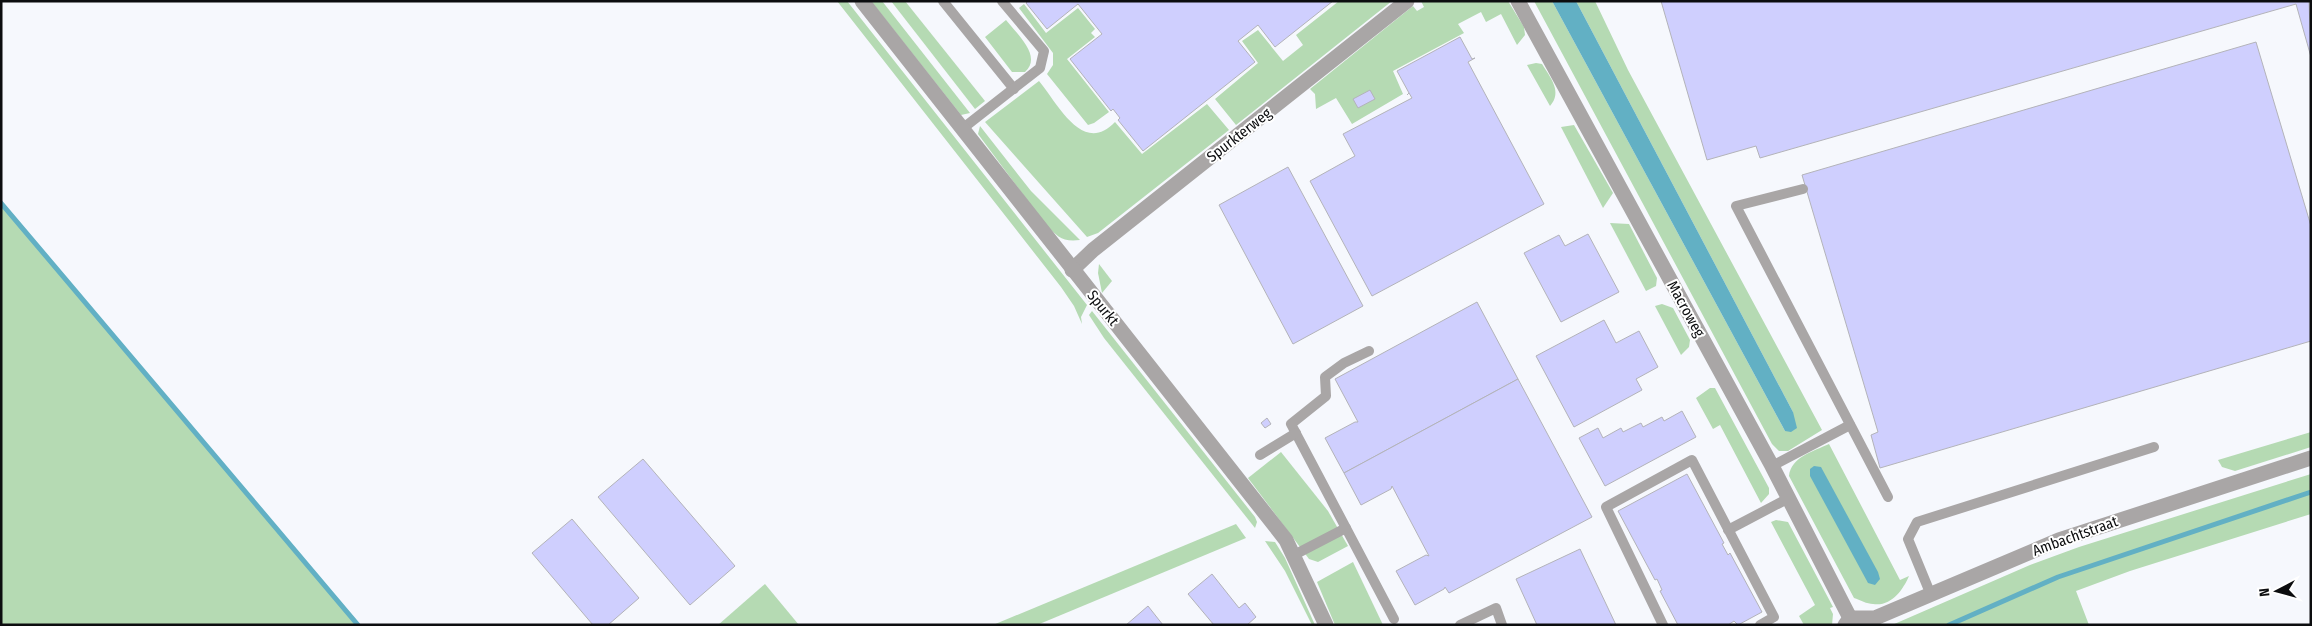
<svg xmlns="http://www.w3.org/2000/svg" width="2312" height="626" viewBox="0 0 2312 626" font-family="'Fira Sans Condensed',sans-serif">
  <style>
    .green { fill: #b5dab3 }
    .water { fill: #62b0c4 }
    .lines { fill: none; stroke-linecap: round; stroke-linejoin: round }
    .stream { stroke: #62b0c4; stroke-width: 5 }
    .building { fill: #cfcffe; stroke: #b3b3b9 }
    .service { stroke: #a9a6a6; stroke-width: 10 }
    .minor { stroke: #a9a6a6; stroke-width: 15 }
    .tertiary { stroke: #a9a6a6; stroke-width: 15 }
    .labels { text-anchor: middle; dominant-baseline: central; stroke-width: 4; stroke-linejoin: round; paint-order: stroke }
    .street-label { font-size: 15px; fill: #0c0d0f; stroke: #fff }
  </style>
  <rect width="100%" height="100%" fill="#f6f8fd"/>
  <g class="green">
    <polygon points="837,1 847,1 1087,305 1081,317 1082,324 1074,306 1061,287"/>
    <polygon points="871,1 882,1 970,113 961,115"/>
    <polygon points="891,1 905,1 985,101 975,109"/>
    <polygon points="1339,1 1392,1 1236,125 1215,99 1258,63 1242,41 1258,30 1283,61 1303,45 1296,35"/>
    <polygon points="1421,1 1508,1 1524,27 1525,35 1517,45 1501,14 1486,22 1481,12 1458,24 1464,33 1393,71 1403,94 1352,124 1336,98 1316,109 1315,94 1310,89 1413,6 1417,11 1424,7"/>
    <polygon points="1534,1 1552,1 1785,431 1793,412 1576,1 1595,1 1628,70 1822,430 1788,451 1779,451 1772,444"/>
    <polygon points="1024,4 1046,33 1078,8 1095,29 1091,33 1095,37 1067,59 1109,112 1094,123 1088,125 1047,74 1053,65 1053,53 1019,8"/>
    <path d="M1006,20c10,13 37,36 19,52h-13l-27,-35z"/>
    <path d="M1536,63l6,1c8,13 21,28 8,42l-23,-41z"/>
    <path d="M1039,81c19,23 44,75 76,41l27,32 65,-50 22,26 -131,103 -11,4 -102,-115z"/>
    <polygon points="1574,125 1613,193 1603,208 1561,127"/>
    <path d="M980,126l51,65 49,49c-18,2 -22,-3 -35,-16l-67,-90z"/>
    <polygon points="1,205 357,625 1,625"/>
    <polygon points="1610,223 1629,224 1657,278 1656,286 1646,291"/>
    <polygon points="1099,264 1112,281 1102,293 1098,273"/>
    <polygon points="1662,304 1673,308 1690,340 1689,347 1681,355 1655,306"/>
    <polygon points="1092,311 1255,517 1257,522 1255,528 1104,338 1089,315"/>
    <polygon points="1710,388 1715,388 1769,488 1769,494 1761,503 1720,425 1713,429 1696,398"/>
    <polygon points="2311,432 2311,447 2235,471 2222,467 2218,460"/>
    <path d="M1829,444l71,136 9,-4c-6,14 -18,31 -36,28 -6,0 -13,-4 -19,-6l-65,-122c2,-19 25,-25 40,-32z"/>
    <polygon points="1281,452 1328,511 1348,546 1318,562 1309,559 1248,478"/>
    <polygon points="2311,474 2311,514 2130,571 2076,591 2089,625 1892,625 2030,565 2079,547"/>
    <polygon points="1776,520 1788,522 1833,607 1830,608 1833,614 1832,625 1804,625 1799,616 1815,605 1771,522"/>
    <polygon points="1236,524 1246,538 1037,625 993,625"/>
    <polygon points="1265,541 1275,542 1285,558 1315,625 1312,625 1285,571"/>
    <polygon points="1353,562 1383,625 1335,625 1317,582"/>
    <polygon points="765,584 799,625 718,625"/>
  </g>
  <g class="water">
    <polygon points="1552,1 1576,1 1793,412 1797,428 1791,432 1785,431"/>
    <polygon points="1814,466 1821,467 1878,572 1880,579 1875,585 1868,583 1810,476 1810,469"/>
  </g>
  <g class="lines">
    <g class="stream">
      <polyline points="1,203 358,625"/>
      <polyline points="1949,625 2058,577 2311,492"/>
    </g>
  </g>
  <g class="building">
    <polygon points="1028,1 1333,1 1275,47 1258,25 1238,41 1255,62 1143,151 1118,120 1120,118 1113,109 1111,111 1070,59 1102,34 1078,4 1047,29 1026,3"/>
    <polygon points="1661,1 2309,1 2311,57 2296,4 1760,158 1756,146 1707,160"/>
    <polygon points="1460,37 1472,59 1475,58 1468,62 1544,204 1372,296 1310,181 1355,156 1343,134 1412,98 1409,93 1407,95 1409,93 1397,71"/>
    <polygon points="2256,42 2311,226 2311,341 1880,468 1871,435 1878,432 1802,175"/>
    <polygon points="1370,90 1375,99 1358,108 1353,99"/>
    <polygon points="1288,167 1363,306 1293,344 1219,205"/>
    <polygon points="1588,234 1619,292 1561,322 1524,253 1559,235 1565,246"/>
    <polygon points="1477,302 1518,379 1344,473 1325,438 1355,422 1358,422 1335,379"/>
    <polygon points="1604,320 1616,343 1639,331 1658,367 1636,379 1642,390 1574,427 1536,356"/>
    <polygon points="1518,379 1592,517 1449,593 1445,587 1444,589 1415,605 1396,571 1426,555 1429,556 1392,486 1391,489 1361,505 1344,473"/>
    <polygon points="1682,411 1696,437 1605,486 1579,438 1598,428 1603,438 1621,428 1623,432 1641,423 1643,427 1662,417 1664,421"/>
    <polygon points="1267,418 1271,424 1265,428 1261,423"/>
    <polygon points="643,459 735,566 690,605 598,497"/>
    <polygon points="1687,474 1724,543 1722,544 1728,555 1730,553 1762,612 1738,625 1734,621 1728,625 1678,625 1660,591 1662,590 1657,579 1655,580 1618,511"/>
    <polygon points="572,519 639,598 608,625 593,625 532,553"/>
    <polygon points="1580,549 1616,625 1537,625 1516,579"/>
    <polygon points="1212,574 1239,608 1245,603 1256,617 1247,625 1214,625 1188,594"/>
    <polygon points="1148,606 1163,625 1126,625"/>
  </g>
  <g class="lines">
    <g class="service">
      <polyline points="943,1 1014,89"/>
      <polyline points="962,129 1040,68 1044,51 1002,1"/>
      <polyline points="1803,189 1736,206 1888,497"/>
      <polyline points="1369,351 1344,363 1325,377 1326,396 1291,424 1394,619"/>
      <polyline points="1260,455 1296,433"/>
      <polyline points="1772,466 1850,425"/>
      <polyline points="1728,530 1789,498"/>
      <polyline points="1294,555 1346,528"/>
      <polyline points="1931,595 1908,539 1917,522 2154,447"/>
      <polyline points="1460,625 1496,608 1502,625"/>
      <polyline points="1663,625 1606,507 1692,460 1774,617 1760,625"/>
    </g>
    <g class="minor">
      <polyline points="1518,1 1772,466 1850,618"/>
      <polyline points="1072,270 1093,250 1407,1"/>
      <polyline points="1845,625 1850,618 1875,618 2059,540 2311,458"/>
    </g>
    <polyline class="tertiary" points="862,1 1286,540 1326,625"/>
  </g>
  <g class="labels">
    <g class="street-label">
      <text transform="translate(1239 135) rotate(-38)">Spurkterweg</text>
      <text transform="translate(1103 308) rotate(51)">Spurkt</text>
      <text transform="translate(1686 309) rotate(61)">Macroweg</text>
      <text transform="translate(2075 536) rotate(-20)">Ambachtstraat</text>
    </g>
  </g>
  <rect width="2312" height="626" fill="none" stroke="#0c0d0f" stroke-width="5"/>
  <g transform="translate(2277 591) rotate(264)" stroke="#ffffff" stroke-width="4" paint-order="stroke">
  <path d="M0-4L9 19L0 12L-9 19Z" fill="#0c0d0f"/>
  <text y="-8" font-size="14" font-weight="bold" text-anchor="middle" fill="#0c0d0f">N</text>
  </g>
</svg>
